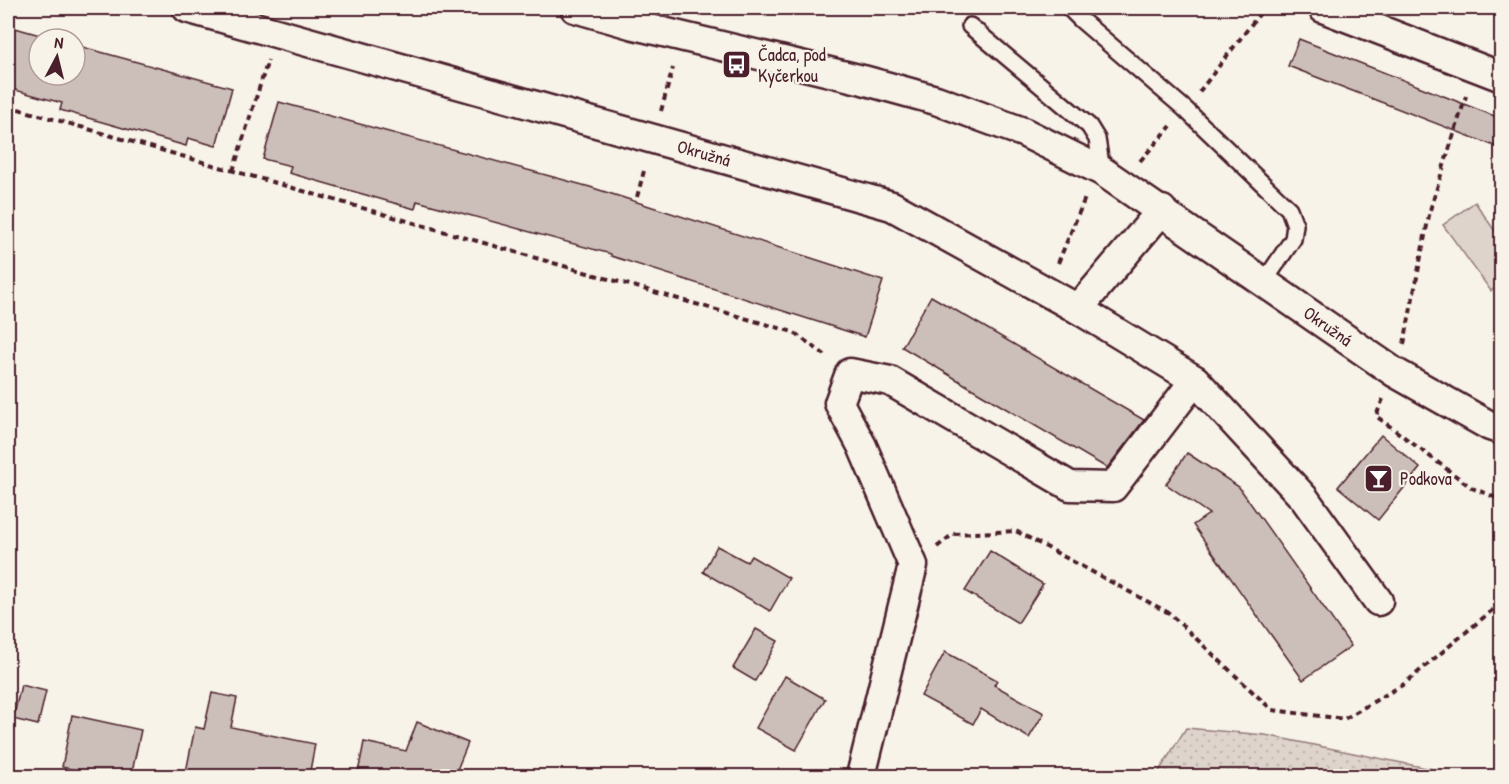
<svg xmlns="http://www.w3.org/2000/svg" width="1509" height="784" viewBox="0 0 1509 784" font-family="'Patrick Hand',sans-serif">
  <style>
    .grass { fill: url(#grass-dots); stroke: #947a7c; stroke-width: 1.5 }
    .green { fill: #ded4cc; stroke: #947a7c; stroke-width: 1.5 }
    .building { fill: #ccbfb9; stroke: #4a1f2b; stroke-width: 1.5 }
    .lines { fill: none; stroke-linecap: round; stroke-linejoin: round }
    .lane-casing { stroke: #4a1f2b; stroke-width: 20 }
    .street-casing { stroke: #4a1f2b; stroke-width: 33 }
    .path { stroke: #4a1f2b; stroke-width: 4; stroke-dasharray: 6 4.5; stroke-linecap: butt }
    .lane { stroke: #f7f3e8; stroke-width: 15 }
    .street { stroke: #f7f3e8; stroke-width: 28 }
    .labels { text-anchor: middle; dominant-baseline: central; stroke-width: 4.5; stroke-linejoin: round; paint-order: stroke }
    .poi-label { font-size: 18px; fill: #4a1f2b; stroke: #f7f3e8; text-anchor: start }
    .street-label { font-size: 18px; fill: #4a1f2b; stroke: #f7f3e8 }
  </style>
  <defs>
    <pattern id="grass-dots" width="8" height="8" patternUnits="userSpaceOnUse" patternTransform="scale(1.5)"><rect width="8" height="8" fill="#ded4cc"/><path d="M2 2h.1M6 6h.1" fill="none" stroke="#c0b6af" stroke-width="1.8" stroke-linecap="round"/></pattern>
  </defs>
  <rect width="100%" height="100%" fill="#f7f3e8"/>
  <filter id="ink" filterUnits="userSpaceOnUse"><feTurbulence type="fractalNoise" baseFrequency=".0167" numOctaves="2"/><feDisplacementMap in="SourceGraphic" scale="12" xChannelSelector="R" yChannelSelector="G"/><feConvolveMatrix kernelMatrix="1 2 1 2 8 2 1 2 1" color-interpolation-filters="sRGB"/></filter>
  <g filter="url(#ink)">
    <polygon class="grass" points="1186,728 1265,735 1466,776 1156,776"/>
    <polygon class="green" points="1475,202 1501,240 1501,283 1491,291 1443,225"/>
    <g class="building">
      <polygon points="8,26 54,39 39,39 39,75 75,75 75,45 232,88 216,146 188,138 186,146 60,110 62,103 8,88"/>
      <polygon points="1299,39 1502,119 1502,149 1288,66"/>
      <polygon points="279,102 590,187 883,281 865,337 611,256 611,254 417,201 415,209 289,173 291,166 263,159"/>
      <polygon points="931,296 1144,420 1107,468 988,398 902,347"/>
      <polygon points="1381,435 1420,468 1378,520 1338,487"/>
      <polygon points="1187,453 1239,487 1351,646 1303,680 1193,525 1209,514 1166,484"/>
      <polygon points="717,546 747,562 751,556 789,578 770,611 703,572"/>
      <polygon points="990,551 1043,584 1018,623 965,591"/>
      <polygon points="756,629 778,641 755,681 733,668"/>
      <polygon points="945,652 997,680 994,685 1044,713 1029,738 981,709 973,724 921,696"/>
      <polygon points="785,676 825,699 796,750 756,728"/>
      <polygon points="21,685 46,691 38,725 13,719"/>
      <polygon points="212,693 237,698 231,727 315,744 309,776 185,777 195,727 204,729"/>
      <polygon points="72,715 141,730 131,777 108,777 62,767"/>
      <polygon points="417,722 468,743 454,777 377,777 358,773 364,742 406,751"/>
    </g>
    <g class="lines">
      <defs>
        <g id="lane">
          <polyline points="1069,8 1081,20 1185,109 1289,209 1295,225 1293,239 1264,282"/>
          <polyline points="970,26 1089,126 1097,139 1102,171"/>
        </g>
        <g id="street">
          <polyline points="187,8 892,206 1078,309 1162,210"/>
          <polyline points="575,8 634,25 863,80 936,100 1023,132 1102,171 1394,372 1490,426 1502,430"/>
          <polyline points="1323,8 1502,77"/>
          <polyline points="1078,309 1195,380 1304,498 1378,601"/>
          <polyline points="861,776 913,565 862,446 839,403 850,373 890,381 1070,486 1113,487 1195,380"/>
        </g>
      </defs>
      <use href="#lane" class="lane-casing"/>
      <use href="#street" class="street-casing"/>
      <g class="path">
        <polyline points="1199,92 1264,8"/>
        <polyline points="8,106 793,332 825,355"/>
        <polyline points="661,111 673,68"/>
        <polyline points="1140,161 1171,126"/>
        <polyline points="233,171 268,60"/>
        <polyline points="637,197 645,167"/>
        <polyline points="1058,263 1085,198"/>
        <polyline points="1404,344 1430,210 1466,96"/>
        <polyline points="1383,399 1376,416 1472,488 1502,500"/>
        <polyline points="937,547 953,534 1016,531 1169,613 1272,710 1344,719 1404,684 1502,602"/>
      </g>
      <use href="#lane" class="lane"/>
      <use href="#street" class="street"/>
    </g>
  </g>
  <defs>
    <symbol id="bus-square" viewBox="-11 -11 22 22"><rect x="-9" y="-9" width="18" height="18" rx="4" fill="#4a1f2b" stroke="#f7f3e8"/><path d="M-5-6H5V4H4V6H2V4H-2V6H-4V4H-5ZM-3.5-4V0h7V-4ZM-3.5 1.2v1.5H-2V1.2ZM2 1.2v1.5H3.5V1.2Z" fill="#fff"/></symbol>
    <symbol id="bar-square" viewBox="-11 -11 22 22"><rect x="-9" y="-9" width="18" height="18" rx="4" fill="#4a1f2b" stroke="#f7f3e8"/><path d="M-6-5H6L.8 .8V4.5H3.5V6h-7V4.5H-.8V.8Z" fill="#fff"/></symbol>
  </defs>
  <g fill-rule="evenodd">
    <use href="#bus-square" x="720" y="48" width="33" height="33"/>
    <use href="#bar-square" x="1362" y="462" width="33" height="33"/>
  </g>
  <g class="labels">
    <g class="poi-label">
      <text x="758" y="54">Čadca, pod<tspan x="758" dy="21">Kyčerkou</tspan></text>
      <text x="1400" y="478">Podkova</text>
    </g>
    <g class="street-label">
      <text transform="translate(704 153) rotate(16)">Okružná</text>
      <text transform="translate(1328 326) rotate(35)">Okružná</text>
    </g>
  </g>
  <rect width="1509" height="784" fill="none" stroke="#f7f3e8" stroke-width="30"/>
  <rect x="15" y="15" width="1479" height="754" fill="none" stroke="#4a1f2b" stroke-width="2" filter="url(#ink)"/>
  <g transform="translate(57 57) rotate(7)"><circle r="28" fill="#f7f3e8" stroke="#b29e9c" stroke-width="1.5"/>
  <path d="M0-4.5L10 22L0 15L-10 22Z" fill="#4a1f2b"/>
  <text y="-9" font-size="16" font-weight="bold" text-anchor="middle" fill="#4a1f2b">N</text>
  </g>
</svg>
